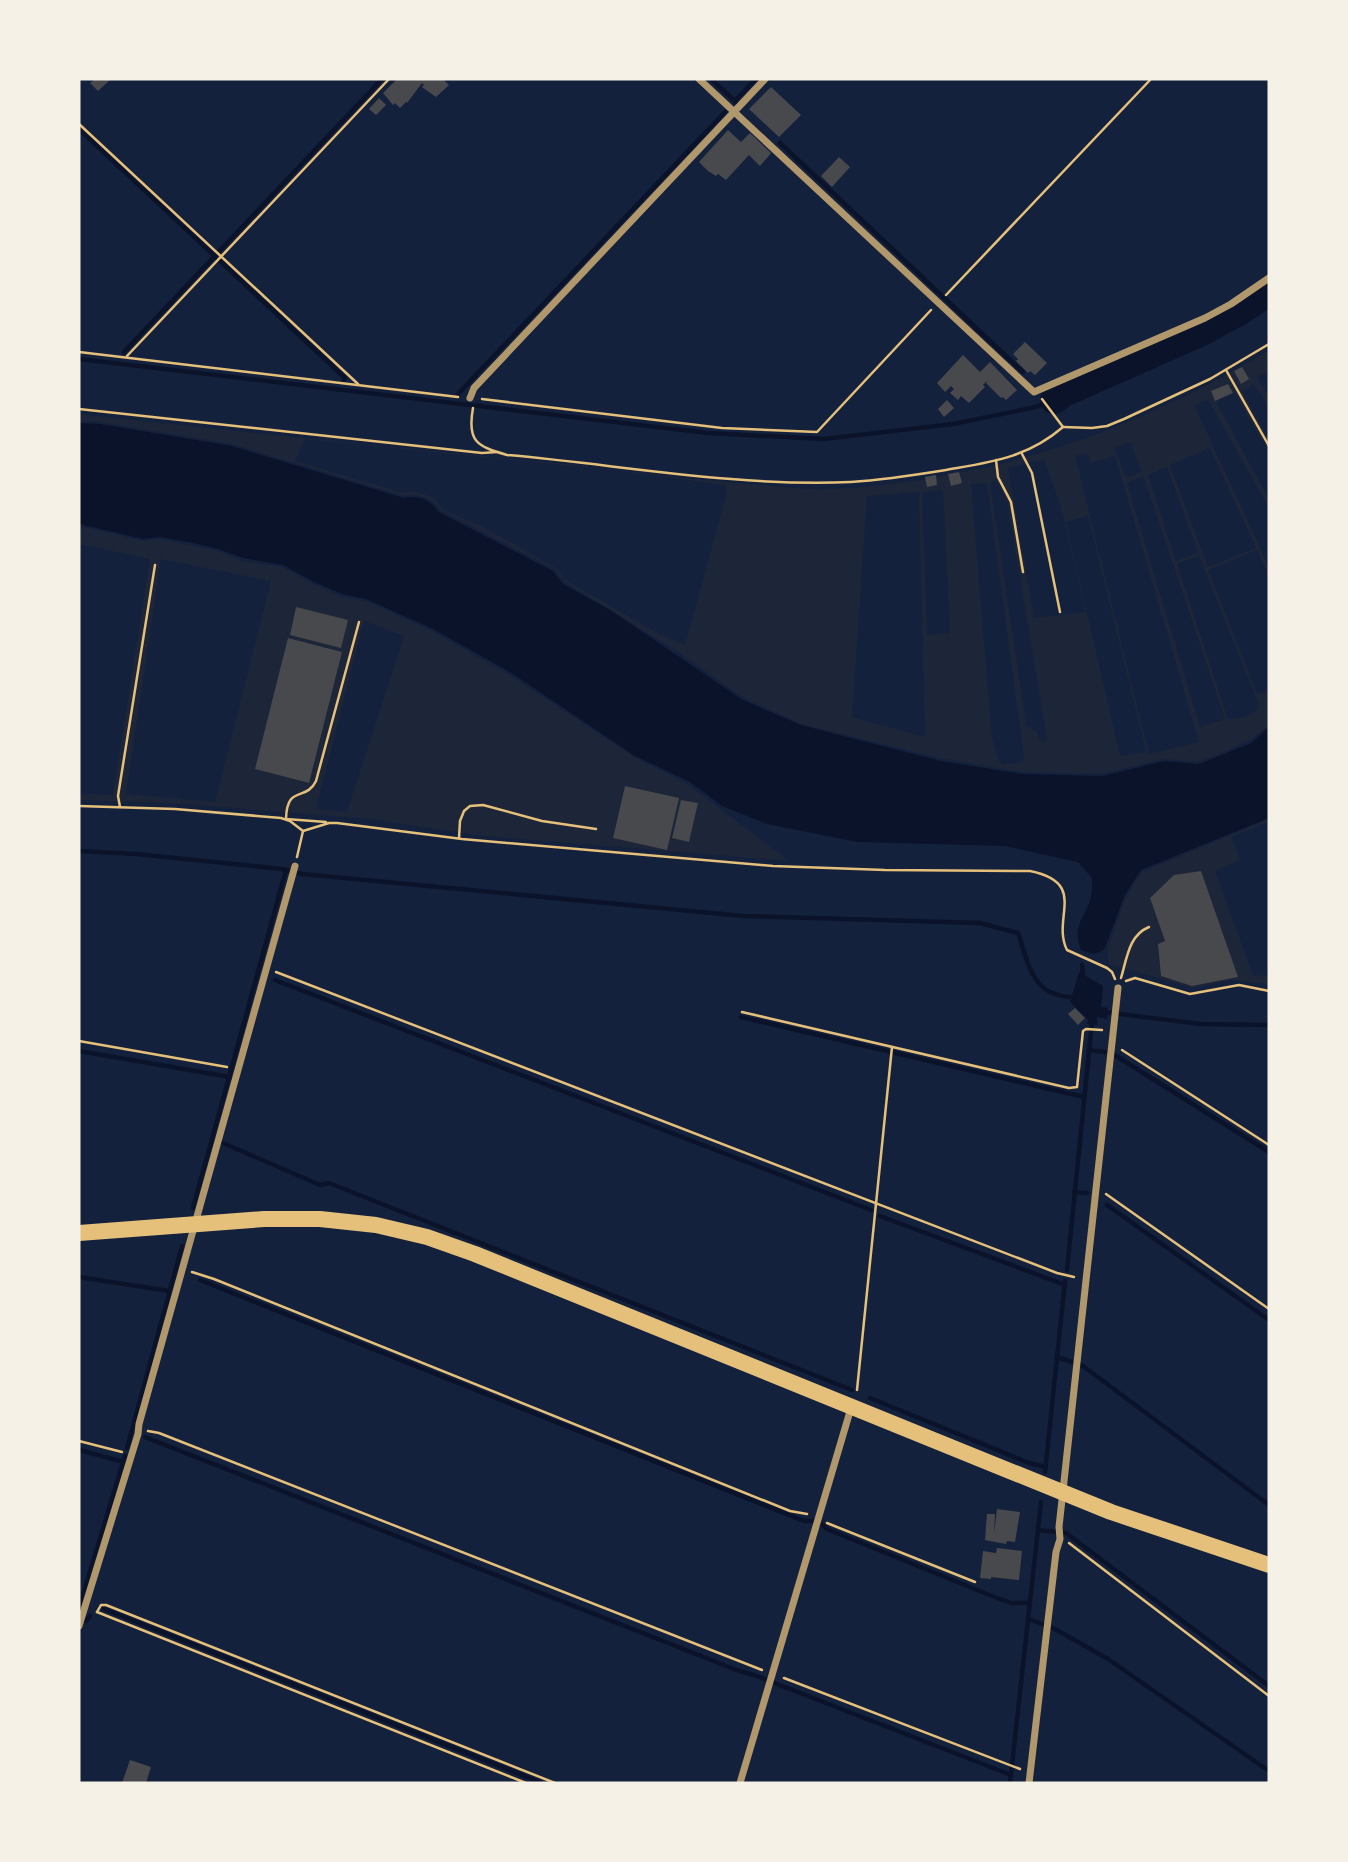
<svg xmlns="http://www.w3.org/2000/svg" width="1348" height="1862" viewBox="0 0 1348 1862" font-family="'IBM Plex Sans',sans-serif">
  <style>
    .green { fill: #1d2539; fill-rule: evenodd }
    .water { fill: #0b132b }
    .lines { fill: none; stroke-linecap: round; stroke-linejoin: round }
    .stream { stroke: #0b132b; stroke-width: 4.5 }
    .river { stroke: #0b132b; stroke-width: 28 }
    .building { fill: #48494c }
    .path { stroke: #e5c07b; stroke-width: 2.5 }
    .minor { stroke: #b1986c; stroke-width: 7 }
    .primary { stroke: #e5c07b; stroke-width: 16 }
  </style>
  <rect width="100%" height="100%" fill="#14213d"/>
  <g class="green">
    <path d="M1269,350v19l-12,9 12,19v10l-15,-23 -12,8 27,48v12l-35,-60 -18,9 53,99v8l-61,-108 -14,5 75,162v8l-12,-25 -49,20 49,124 12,-3v34l-19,15 -51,22 -35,-3 -62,15 -79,-2 -83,-14 -138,-34 -58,-26 -67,-47 -112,-69 -11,-13 -113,-59c-10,-12 -20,-17 -37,-14l-172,-52 -132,-22 -21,-1v-7c154,17 309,33 464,48 73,7 146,18 219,23 22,2 46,5 68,4 155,-7 307,-58 439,-139zM305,439l307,31 114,15 1,7 -42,153 -26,-11 -92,-53 -11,-13 -73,-41 -39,-17 -11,-13 -20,-6 -10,2 -108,-32zM1131,442l10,30 -15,6 -11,-30zM1210,448l46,100 -48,19 -38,-102zM1088,453l3,10 24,-7 84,286 -50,12 -74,-298zM1044,459l16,45 26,108 -52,6 -26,-150zM1167,467l31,86 -22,8 -28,-86zM1141,477l3,1 81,241 -25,8 -73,-244zM997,481l11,23 39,235 -2,3 -5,-1 -3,-9 -11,-8 -36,-241zM987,483l37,274 -4,6 -18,1 -4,-4 -6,-23 -21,-253zM943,490l7,143 -23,2 -5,-143zM919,492l6,245 -73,-20 15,-221zM1088,516l58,235 -1,1 -25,4 -54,-234zM1199,556l61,151c-10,9 -19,12 -32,12l-51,-155z"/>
    <path d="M79,526l65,15 15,-2 59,12 24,10 40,6 31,17 29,13 24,4 66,30 79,45 123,81 55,28 100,76 -314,-26 -105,-16 -199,-16 -92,-3v-6l34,1 37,-236 -71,-15zM161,559l110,22 -56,221 -89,-8zM364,621l40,15 -57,176 -31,-3zM288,638l54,14 -34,131 -53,-14zM625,786l53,12 -11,51 -54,-11zM681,800l17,4 -10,37 -16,-4z"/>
    <path d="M1269,819v4l-1,-1 -37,15 9,23 -25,11 38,104 16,1v8l-37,-4 -39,8 -84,-24 -2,-13 19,-54 16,-25zM1174,875l64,101 -45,10 -32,-10 -3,-32 7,-3 -15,-43z"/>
  </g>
  <g class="water">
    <path d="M79,423l21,1 132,22 172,52c17,-3 25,1 35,14l114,59 10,13 47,26 133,90 58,25 140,36 82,13 80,2 61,-15 35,3 52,-21 18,-16v91l-128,52 -16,25 -21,55 -10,4 -13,-4c-10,-28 6,-32 10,-54 1,-6 1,-12 1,-18l-14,-16 -73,-16 -148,-4 -90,-18 -45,-18 -32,-24 -55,-26 -122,-82 -80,-45 -67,-30 -24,-5 -28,-12 -31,-17 -40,-7 -25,-9 -30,-7 -28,-5 -17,2 -64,-15z"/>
    <polygon points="1079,972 1103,986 1101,1007 1108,1008 1107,1019 1097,1017 1097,1025 1087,1024 1088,1020 1070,1002"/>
  </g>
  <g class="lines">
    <g class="stream">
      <polyline points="711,79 736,102"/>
      <polyline points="735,101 756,79"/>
      <polyline points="79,129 345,378 344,380"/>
      <polyline points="780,143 1023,372"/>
      <polyline points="124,352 382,79"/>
      <polyline points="79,359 708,433 824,439 953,424 1036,407 1054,400"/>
      <polyline points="458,394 725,112"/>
      <path d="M79,851l57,3 146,15 20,5 441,42 237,7 38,10c11,32 14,64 56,64"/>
      <polyline points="1082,965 1083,977"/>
      <polyline points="275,980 871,1210"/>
      <polyline points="1103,1012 1201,1024 1269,1025"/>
      <polyline points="741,1017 1084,1097"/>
      <polyline points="1089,1050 1105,1052"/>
      <polyline points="79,1051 230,1077"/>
      <polyline points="1113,1054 1269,1152"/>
      <polyline points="223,1143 320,1185 329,1183 852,1390"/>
      <polyline points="1074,1192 1087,1193"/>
      <polyline points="1107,1205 1269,1320"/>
      <polyline points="193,1208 286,870"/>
      <polyline points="880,1216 1065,1285"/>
      <polyline points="1067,1270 1092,1022"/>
      <polyline points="79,1277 169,1291"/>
      <path d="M200,1280l604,241c8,-1 17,1 23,8l160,65 24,9h19"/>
      <polyline points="1057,1357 1083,1366 1269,1505"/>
      <polyline points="870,1398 1029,1463 1046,1467"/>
      <polyline points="145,1437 739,1671 754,1675 1011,1775"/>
      <polyline points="127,1448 182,1246"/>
      <polyline points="79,1450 124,1462"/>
      <polyline points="1045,1472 1065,1281"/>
      <polyline points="1038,1530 1066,1533 1269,1686"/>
      <polyline points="79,1608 125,1456"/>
      <polyline points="104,1609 542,1783"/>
      <polyline points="1029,1619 1055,1629 1108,1659 1269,1771"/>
      <polyline points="86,1621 90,1616"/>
      <polyline points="1010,1783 1041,1502"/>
    </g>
    <polyline class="river" points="1054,400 1064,393 1200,333 1239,312 1269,292"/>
  </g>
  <g class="building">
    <polygon points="95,79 111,79 98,91 90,83"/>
    <polygon points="397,79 443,79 449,85 436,97 422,87 424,85 422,83 407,103 406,102 400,108 395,103 393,105 383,93"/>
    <polygon points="771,87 801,115 779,137 749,109"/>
    <polygon points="379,98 386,105 376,115 369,109"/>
    <polygon points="728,130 741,142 750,133 771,153 760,166 749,155 726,180 718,174 716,176 708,171 699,162"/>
    <polygon points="839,157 850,167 832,187 821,176"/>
    <polygon points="1025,342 1047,363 1035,375 1030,371 1028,373 1016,361 1018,359 1013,354"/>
    <polygon points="963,355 980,372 990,362 1017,390 1006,400 1003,397 1001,398 986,383 988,380 983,385 985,387 969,403 961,396 958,400 950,393 954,389 951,386 945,392 937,383"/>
    <polygon points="1242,367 1249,379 1241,384 1234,371"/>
    <polygon points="1228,384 1233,393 1215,401 1211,391"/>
    <polygon points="947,400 954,408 944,417 938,409"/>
    <polygon points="959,472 962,483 951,486 948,474"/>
    <polygon points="936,475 937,485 927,487 925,477"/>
    <polygon points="296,607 348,620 341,648 290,635"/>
    <polygon points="288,638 342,652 309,783 255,769"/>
    <polygon points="625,786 679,798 667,850 613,838"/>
    <polygon points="681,800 698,803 689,842 672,838"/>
    <polygon points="1201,871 1238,977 1192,986 1161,976 1158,944 1165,941 1150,898 1174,875"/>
    <polygon points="1075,1008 1085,1018 1078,1025 1068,1014"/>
    <polygon points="997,1509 1020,1512 1015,1542 1007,1541 1006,1544 985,1540 987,1514 995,1514 994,1534"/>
    <polygon points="997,1548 1022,1551 1019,1580 991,1577 991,1579 980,1578 983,1551 996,1553"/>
    <polygon points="130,1760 151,1767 146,1783 122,1783"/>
  </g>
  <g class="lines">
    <g class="path">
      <polyline points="79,124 358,384"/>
      <polyline points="946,295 1151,79"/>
      <polyline points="79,352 458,397"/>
      <polyline points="127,356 389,79"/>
      <polyline points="1226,370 1269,446"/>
      <polyline points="482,399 722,428 817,432 931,310"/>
      <path d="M473,408c-6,33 3,38 34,47 114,10 229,32 344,27 31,-2 64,-7 95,-12 45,-8 81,-12 117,-43l-21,-28"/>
      <polyline points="79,409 482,453 497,452"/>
      <polyline points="1063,427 1092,428 1107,426 1124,419 1210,379 1269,344"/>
      <polyline points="1022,454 1032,473 1060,612"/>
      <polyline points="996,460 998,477 1011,502 1023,572"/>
      <polyline points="79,806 175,809 281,818 290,821 303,831 297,857"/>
      <polyline points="120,807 118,796 155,565"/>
      <path d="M326,822l-40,-3c1,-35 20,-17 30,-38l43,-159"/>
      <path d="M303,831l26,-8h8l125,16 311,27 112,4 145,1c59,12 21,47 37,79l40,18 5,4 3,7"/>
      <polyline points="459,838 460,821 464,811 470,806 483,805 542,821 596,829"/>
      <polyline points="276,972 1057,1273 1074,1277"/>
      <path d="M1121,978c6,-20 8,-43 28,-51"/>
      <polyline points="1126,981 1135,978 1190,994 1239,985 1269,991"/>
      <polyline points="742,1012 1069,1088 1077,1087 1083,1031 1086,1029 1102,1030"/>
      <polyline points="79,1041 227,1067"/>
      <polyline points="1122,1050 1269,1145"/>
      <polyline points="1106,1194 1269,1309"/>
      <polyline points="192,1272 214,1279 790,1511 807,1514"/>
      <polyline points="857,1390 892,1047"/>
      <polyline points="148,1431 159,1433 762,1670"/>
      <polyline points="79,1441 122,1452"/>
      <polyline points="827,1523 975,1582"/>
      <polyline points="1069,1543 1269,1696"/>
      <polyline points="97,1612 101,1605 106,1605 555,1783"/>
      <polyline points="97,1612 526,1783"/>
      <polyline points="784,1678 1020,1769"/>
    </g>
    <g class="minor">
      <polyline points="699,79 1034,392 1205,318 1231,304 1269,278"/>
      <polyline points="470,398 474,388 765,79"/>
      <polyline points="79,1626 138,1434 139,1424 295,866"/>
      <polyline points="740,1783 851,1408"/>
      <polyline points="1029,1783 1056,1552 1060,1539 1059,1527 1118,988"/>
    </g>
    <polyline class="primary" points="79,1233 264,1219 320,1219 376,1225 427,1237 475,1254 1111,1512 1269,1565"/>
  </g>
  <rect width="1348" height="1862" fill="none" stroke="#f6f1e7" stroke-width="161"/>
</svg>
